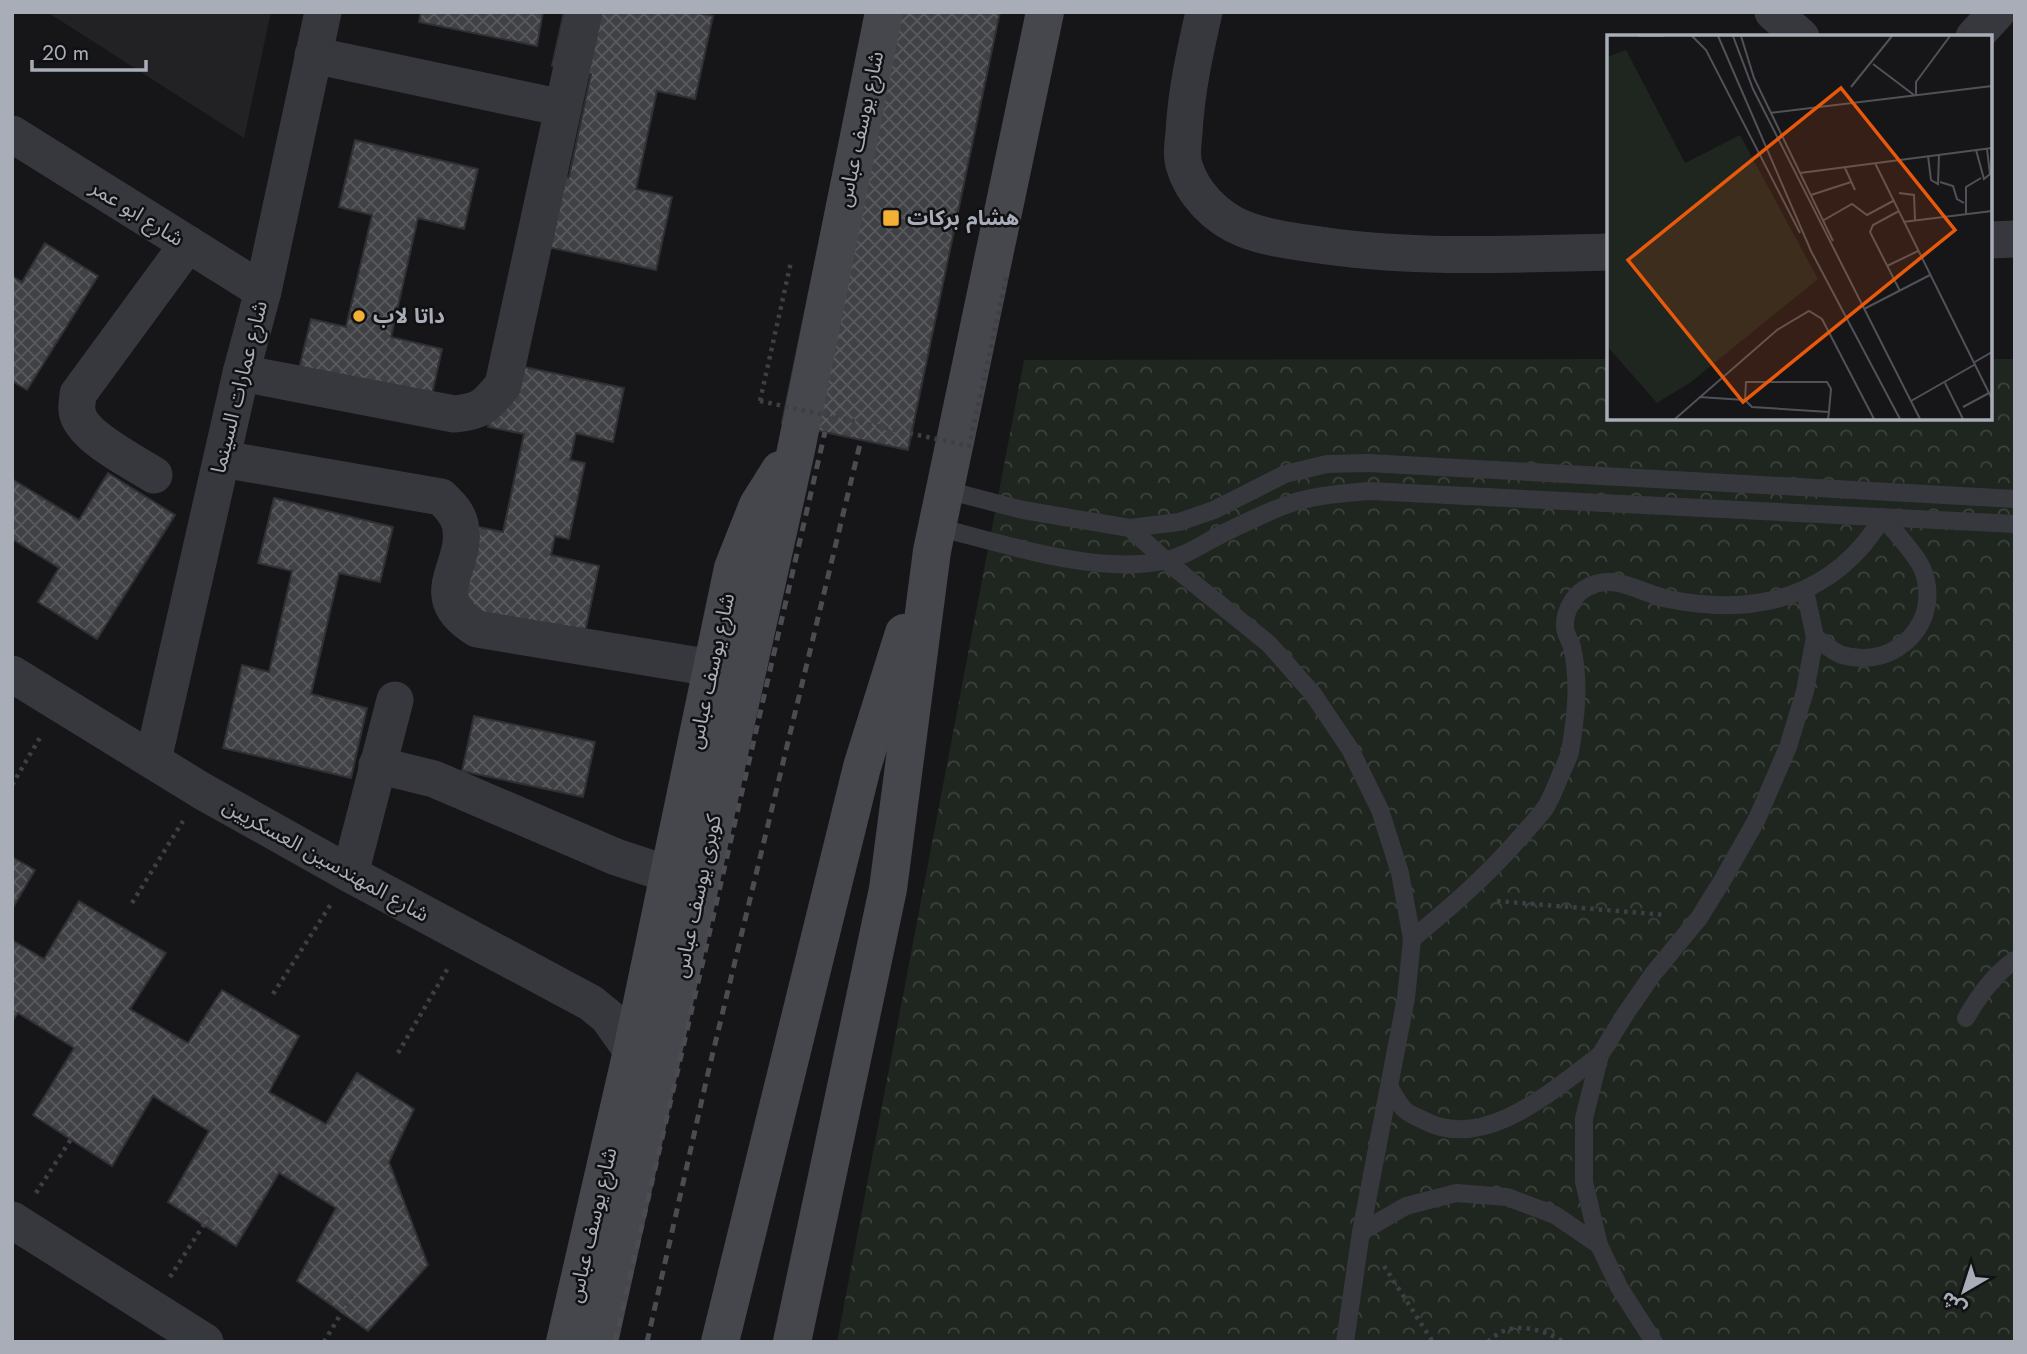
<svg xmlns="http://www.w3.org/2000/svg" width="2027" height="1354" viewBox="0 0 2027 1354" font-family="Jost,'Noto Sans Arabic',sans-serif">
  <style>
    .built { fill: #222225 }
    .forest { fill: url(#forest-crowns) }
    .building { fill: url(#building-cross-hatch); stroke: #303034; stroke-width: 2 }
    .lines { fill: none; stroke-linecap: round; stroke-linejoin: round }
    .path { stroke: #3d3f44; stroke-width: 4.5; stroke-dasharray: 3.5 5; stroke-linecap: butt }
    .lane { stroke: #37383d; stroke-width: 18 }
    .street { stroke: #37383d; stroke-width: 37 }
    .secondary { stroke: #45474d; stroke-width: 38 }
    .rail { stroke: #4a4c52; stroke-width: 5; stroke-dasharray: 9 7; stroke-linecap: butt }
    .path-bridge { stroke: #3d3f44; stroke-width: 4.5; stroke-dasharray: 3.5 5; stroke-linecap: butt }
    .poi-dot { fill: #f2b134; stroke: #111113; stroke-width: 2.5 }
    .labels { text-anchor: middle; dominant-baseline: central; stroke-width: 5; stroke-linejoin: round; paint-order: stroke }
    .street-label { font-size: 21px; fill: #a8adb8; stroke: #111113 }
    .poi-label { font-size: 21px; font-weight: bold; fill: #a8adb8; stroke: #111113; text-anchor: start }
    .inset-road { fill: none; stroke: #505258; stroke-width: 2 }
    .view { fill: #e8590c; fill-opacity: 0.15; stroke: #e8590c; stroke-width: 3.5 }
    .inset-edge { fill: none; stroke: #a8adb8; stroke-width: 3.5 }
  </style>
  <defs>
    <pattern id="forest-crowns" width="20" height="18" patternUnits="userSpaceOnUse" patternTransform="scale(1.75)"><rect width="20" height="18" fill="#1e261f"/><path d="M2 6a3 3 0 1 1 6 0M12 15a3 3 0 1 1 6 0" fill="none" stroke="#3c433d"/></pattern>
    <pattern id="building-cross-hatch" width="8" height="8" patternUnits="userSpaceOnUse" patternTransform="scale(1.75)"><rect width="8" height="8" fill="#404145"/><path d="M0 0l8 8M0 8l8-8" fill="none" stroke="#595a5e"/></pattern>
  </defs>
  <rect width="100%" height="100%" fill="#161618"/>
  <polygon class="built" points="47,12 271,12 244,138"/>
  <polygon class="forest" points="1609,359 1609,418 1990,418 1990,359 2015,359 2015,1342 837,1342 1024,360"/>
  <g class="building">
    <polygon points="421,12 543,12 537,46 419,22"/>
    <polygon points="564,12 694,12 713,16 695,99 657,91 636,189 672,197 656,270 519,241 532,181 569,177 591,74 552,66"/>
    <polygon points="867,12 1000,12 908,450 782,423"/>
    <polygon points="355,140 478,169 464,229 418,218 391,337 442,349 429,408 297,377 311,319 346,327 372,215 339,207"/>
    <polygon points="45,243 98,276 27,390 12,381 12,276 22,282"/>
    <polygon points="501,362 624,388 613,442 576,433 570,460 585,463 569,539 555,536 551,555 599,566 584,637 446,607 464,524 503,532 524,434 488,427"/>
    <polygon points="108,473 175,515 97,639 38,602 59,568 12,539 12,479 79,520"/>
    <polygon points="274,498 393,527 380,582 339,573 311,694 367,708 351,778 223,748 242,665 269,672 292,571 258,563"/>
    <polygon points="474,716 595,742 583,797 462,771"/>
    <polygon points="12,857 35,870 12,909"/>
    <polygon points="79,901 166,953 130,1009 188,1043 222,990 299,1036 269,1092 326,1124 357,1073 414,1109 389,1162 428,1265 368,1331 297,1281 336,1208 279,1173 236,1246 168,1202 209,1131 153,1096 112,1166 33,1115 74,1048 18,1013 12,1021 12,940 44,959"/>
  </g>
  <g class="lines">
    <g class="path">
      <polyline points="760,401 791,262"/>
      <polyline points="12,785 42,734"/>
      <polyline points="1497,901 1666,915"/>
      <polyline points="132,903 183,821"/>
      <polyline points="273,994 331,904"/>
      <polyline points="398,1053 448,968"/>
      <polyline points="36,1193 77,1130"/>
      <polyline points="1384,1266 1433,1342"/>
      <polyline points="170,1277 210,1215"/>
      <polyline points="324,1342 354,1292"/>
      <path d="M1488,1342c21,-23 53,-14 76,0"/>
    </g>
    <g class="lane">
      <polyline points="946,490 1023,510 1130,528 1179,522 1214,510 1285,474 1327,464 1369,463 2015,499"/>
      <path d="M937,527c67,17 159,48 226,34 24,-5 42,-19 63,-29 23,-11 46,-23 69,-30 25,-7 49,-9 74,-11l646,33"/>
      <polyline points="1130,528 1165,560 1269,644 1313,694 1350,749 1380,810 1400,873 1412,939 1406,998 1361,1232 1345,1342"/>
      <path d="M1412,939c40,-33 78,-66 111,-105 8,-9 18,-19 24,-29 5,-9 9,-19 13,-29 3,-8 8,-16 10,-24 6,-35 10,-70 2,-105 -2,-7 -7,-13 -7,-20 -1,-13 7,-30 18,-37 29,-20 56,3 85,9 89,18 167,-2 215,-82 10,13 33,37 39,51 22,53 -26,103 -80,87 -9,-3 -19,-12 -27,-18"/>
      <path d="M1966,1018c13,-22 27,-43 49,-58"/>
      <path d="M1389,1087c5,7 9,16 15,22 4,5 13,8 19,11 61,33 130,-30 177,-65"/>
      <polyline points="1361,1232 1406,1206 1456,1193 1507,1197 1555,1215 1599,1245"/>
      <polyline points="1654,1342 1619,1287 1599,1245 1584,1182 1584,1118 1600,1055 1626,1013 1653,974 1699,918 1722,881 1757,819 1788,747 1805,691 1815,637 1805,591"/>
    </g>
    <g class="street">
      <path d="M1204,12c-9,40 -18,80 -20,121 -1,10 -3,22 0,32 8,28 32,53 60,64 25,10 56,13 83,17 93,13 188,8 282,6"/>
      <polyline points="1773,12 1801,37"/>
      <polyline points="1974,37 1997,12"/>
      <polyline points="313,55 563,108"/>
      <polyline points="12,134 263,291"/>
      <polyline points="1990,240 2015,239"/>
      <path d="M241,373l213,41c27,-2 32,-8 49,-29l81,-373"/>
      <path d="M222,459l219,38c8,8 16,15 19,27 10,42 -39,71 17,105l235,39"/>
      <path d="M154,475c-20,-13 -74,-39 -77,-64 -1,-5 1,-12 1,-17l110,-150"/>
      <polyline points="12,674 202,791 350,874 591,1003 608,1017 632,1051"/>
      <polyline points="153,760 241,373 263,291 323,12"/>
      <polyline points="377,765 434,779 616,857 668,874"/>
      <polyline points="350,874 395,700"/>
      <polyline points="12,1220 205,1342"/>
    </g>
    <g class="secondary">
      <polyline points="565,1342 632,1051 733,568 758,505 780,470"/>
      <polyline points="599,1342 796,450 884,12"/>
      <polyline points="720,1342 862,767 904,633"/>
      <polyline points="792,1342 888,889 932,551 1045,12"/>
    </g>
    <g class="rail">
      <polyline points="615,1342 825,432"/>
      <polyline points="647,1342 708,1073 861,440"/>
    </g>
    <polyline class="path-bridge" points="760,401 969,446 1007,274"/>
  </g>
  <g class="poi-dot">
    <rect x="882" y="209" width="18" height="18" rx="3.5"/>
    <circle cx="359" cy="316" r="7"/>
  </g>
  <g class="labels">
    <g class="street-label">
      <text transform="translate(860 129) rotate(-78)">شارع يوسف عباس</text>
      <text transform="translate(137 213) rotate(32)">شارع ابو عمر</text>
      <text transform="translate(239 387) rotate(-76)">شارع عمارات السينما</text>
      <text transform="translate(711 671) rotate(-78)">شارع يوسف عباس</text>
      <text transform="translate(326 860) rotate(29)">شارع المهندسين العسكريين</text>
      <text transform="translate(697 896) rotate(-78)">كوبرى يوسف عباس</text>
      <text transform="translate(592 1225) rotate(-77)">شارع يوسف عباس</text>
    </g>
    <g class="poi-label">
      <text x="907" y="218">هشام بركات</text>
      <text x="373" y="316">داتا لاب</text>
    </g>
  </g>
  <g transform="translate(1607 35)">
    <rect width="385" height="385" fill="#161618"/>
    <path d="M19,15l59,113 55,-28 78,144 -127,103 -34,21 -50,-57v-289z" fill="#1e261f"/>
    <path class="inset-road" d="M31,1h26M85,1l14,14 94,183M111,1l93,215 89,168M126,1l20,53 167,330M134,1l13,42 79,163M266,29l41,31M244,52l41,-51M309,60v-13l34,-46M163,78l222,-27M369,115l8,29 6,-5 -3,-25M321,121l3,24 7,4 1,-29M268,128l117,236M238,133l10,22M193,138l192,-25M333,147l13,4 4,13 7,4M292,158l15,2 1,25M204,160l40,-13M292,176l-26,14 -3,7 30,59M359,179v-27l15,-9M217,185l28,-16 15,11 26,-14M296,187l89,-11M280,231l31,-15M257,274l66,-34M366,328l19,-11M338,348l18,36M92,362l46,3M304,366l63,-36M356,372l26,-14M68,384l102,-89 32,-19 13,8 52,100M221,384l1,-7v-1l2,-22 -4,-7h-81l-1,18 7,7 77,5"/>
    <path class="view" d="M234,53l114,142 -212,172 -115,-142z"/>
    <rect width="385" height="385" class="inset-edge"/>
  </g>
  <rect width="2027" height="1354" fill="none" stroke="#a8adb8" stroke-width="28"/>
  <g transform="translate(1964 1291) rotate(219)" stroke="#111113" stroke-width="5" paint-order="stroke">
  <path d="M0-5L12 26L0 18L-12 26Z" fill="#a8adb8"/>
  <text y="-10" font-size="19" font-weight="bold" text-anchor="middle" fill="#a8adb8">ش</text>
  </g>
  <path d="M32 60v10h114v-10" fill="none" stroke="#a8adb8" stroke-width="3.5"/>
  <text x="42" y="60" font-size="21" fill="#a8adb8" stroke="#111113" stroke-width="5" paint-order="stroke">20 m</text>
</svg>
